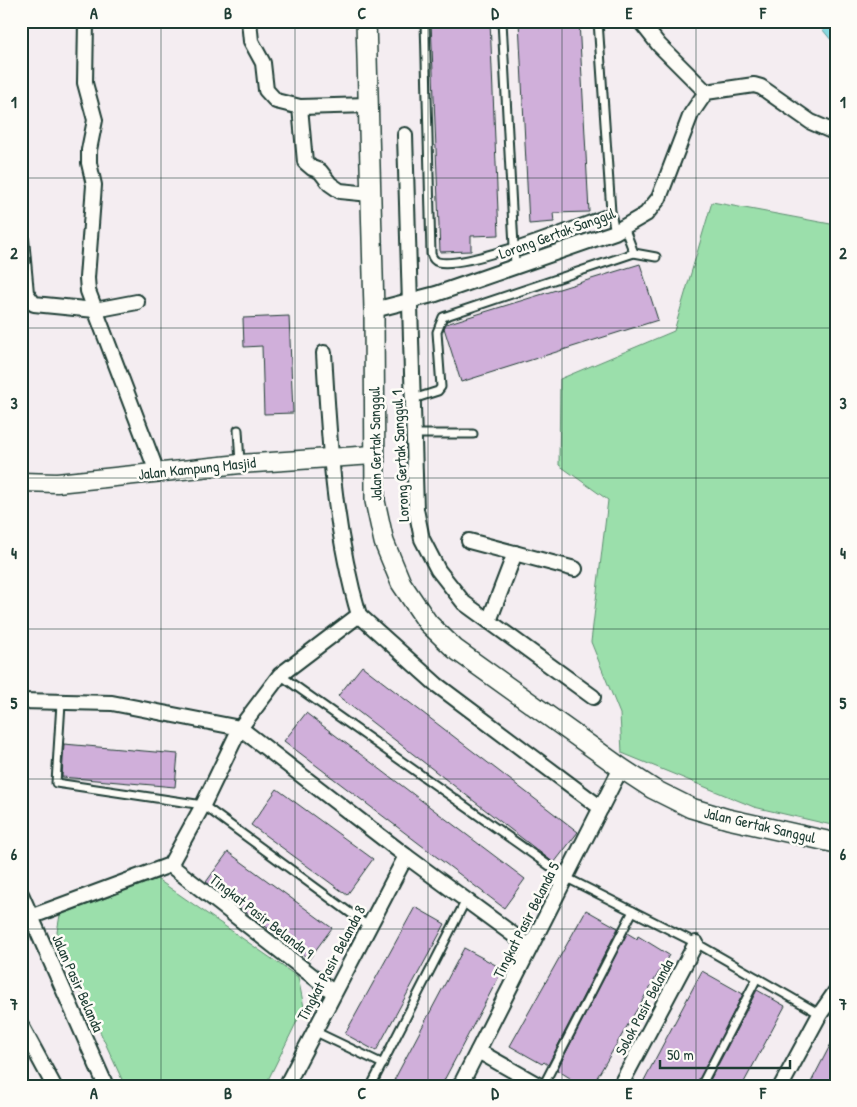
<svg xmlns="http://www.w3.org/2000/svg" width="857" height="1107" viewBox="0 0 857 1107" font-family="'Patrick Hand',sans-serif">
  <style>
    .green { fill: #9bdfab; stroke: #5d8e70 }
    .water { fill: #86d8df; stroke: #5d9a9b }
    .building { fill: #d0afda; stroke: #1f3d34 }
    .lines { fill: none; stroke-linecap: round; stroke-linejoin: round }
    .service-casing { stroke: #1f3d34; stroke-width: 11 }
    .minor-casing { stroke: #1f3d34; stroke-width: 18 }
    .tertiary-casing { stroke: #1f3d34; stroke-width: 21 }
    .secondary-casing { stroke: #1f3d34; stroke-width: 22 }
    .service { stroke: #fdfcf7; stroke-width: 7 }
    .minor { stroke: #fdfcf7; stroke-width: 14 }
    .tertiary { stroke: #fdfcf7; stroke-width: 18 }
    .secondary { stroke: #fdfcf7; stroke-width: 19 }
    .grid { fill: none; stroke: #1f3d34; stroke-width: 1; stroke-opacity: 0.55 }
    .labels { text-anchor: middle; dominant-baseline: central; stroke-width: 5; stroke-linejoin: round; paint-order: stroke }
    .street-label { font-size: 15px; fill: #1f3d34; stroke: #fdfcf7 }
    .neatline { fill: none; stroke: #1f3d34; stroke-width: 2 }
    .grid-label { font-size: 16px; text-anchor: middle; font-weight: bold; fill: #1f3d34 }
  </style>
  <rect width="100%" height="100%" fill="#f4edf1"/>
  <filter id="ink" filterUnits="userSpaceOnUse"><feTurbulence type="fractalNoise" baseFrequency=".02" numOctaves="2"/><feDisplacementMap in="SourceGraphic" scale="10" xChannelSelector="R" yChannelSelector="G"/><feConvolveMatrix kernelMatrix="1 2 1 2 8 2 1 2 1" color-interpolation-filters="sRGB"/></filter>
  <g filter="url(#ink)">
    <g class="green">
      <polygon points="712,202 836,225 836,826 754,807 622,753 620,714 591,642 608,500 559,465 560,379 674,331"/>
      <polygon points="157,879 298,977 304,1007 265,1086 125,1086 61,947 57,932 60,915"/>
    </g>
    <polygon class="water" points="816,21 836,21 836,46 818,24"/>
    <g class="building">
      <polygon points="431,21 490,21 499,235 471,236 471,251 440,252"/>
      <polygon points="519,21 579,21 589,212 553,213 554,222 529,224"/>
      <polygon points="640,264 658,320 461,382 444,328 446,324"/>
      <polygon points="289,316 293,413 264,414 262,346 244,347 243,318"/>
      <polygon points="362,666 578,832 554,863 338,696"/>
      <polygon points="306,713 525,879 504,908 284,741"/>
      <polygon points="64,744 178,754 175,787 62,777"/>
      <polygon points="277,789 373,859 347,895 251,825"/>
      <polygon points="228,852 332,928 309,959 206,882"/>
      <polygon points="415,907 445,924 376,1051 345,1034"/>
      <polygon points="586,910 618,928 548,1065 544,1062 542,1064 510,1046"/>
      <polygon points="627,933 637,939 638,936 669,955 592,1086 583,1086 557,1070"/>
      <polygon points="464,948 503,969 441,1086 391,1086"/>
      <polygon points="702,971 743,994 696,1086 641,1086"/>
      <polygon points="757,990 785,1006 742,1086 707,1086"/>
      <polygon points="836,1034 836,1086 809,1086"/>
    </g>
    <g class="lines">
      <defs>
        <g id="service">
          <path d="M425,21l6,233c1,3 3,7 7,8 30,7 139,-38 173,-50"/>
          <polyline points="502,21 515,265"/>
          <polyline points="598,21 611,212 615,232"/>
          <polyline points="624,227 634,253"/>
          <polyline points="413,399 438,391 441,387 437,332 443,317 634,253 656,257"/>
          <polyline points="238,430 240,463"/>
          <polyline points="414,434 473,434"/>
          <polyline points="280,675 565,877 696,943 820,1014"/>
          <polyline points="61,703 56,783 203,805 368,926"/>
          <polyline points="314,1031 383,1064"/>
          <polyline points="371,1086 466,900"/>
          <polyline points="543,1086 633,911"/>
          <polyline points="701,1086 757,978"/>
        </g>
        <g id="minor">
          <polyline points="86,21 85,83 95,120 89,150 89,163 94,185 87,278 88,291 157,472"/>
          <polyline points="249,21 251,41 263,63 266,90 276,101 300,107 305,162 312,168 320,171 330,184 340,191 370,194"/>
          <polyline points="640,21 659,45 706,92"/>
          <polyline points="706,92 754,85 761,87 811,122 836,133"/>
          <polyline points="300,107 368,105"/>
          <polyline points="405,135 416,509 422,539 438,570 464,603 593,697"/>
          <polyline points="21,239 26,293 34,304 95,310 137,302"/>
          <polyline points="374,310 436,294 615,232 646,214 659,198 691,114 706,92"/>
          <polyline points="469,541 575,569"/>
          <polyline points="359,615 437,685 601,808"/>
          <polyline points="489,621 515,553"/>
          <polyline points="21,701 112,703 240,728 406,856 530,947"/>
          <polyline points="170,865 333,992"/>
          <polyline points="21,894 106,1086"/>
          <path d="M30,917l140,-52 33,-60 37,-77 40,-53 79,-60c-25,-85 -30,-173 -35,-262"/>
          <polyline points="21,1025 54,1086"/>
          <polyline points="478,1051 540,1086"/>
          <polyline points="286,1086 406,856"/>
          <polyline points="460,1086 621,768"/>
          <polyline points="620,1086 696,943"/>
          <polyline points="781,1086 820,1014 836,991"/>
        </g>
        <polyline id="tertiary" points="21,482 57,483 240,464 373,455"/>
        <polyline id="secondary" points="366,21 374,310 375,501 384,542 401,583 428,623 455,649 621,768 653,789 691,808 728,819 836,843"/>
      </defs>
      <use href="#service" class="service-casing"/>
      <use href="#minor" class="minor-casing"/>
      <use href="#tertiary" class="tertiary-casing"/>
      <use href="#secondary" class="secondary-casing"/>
      <use href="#service" class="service"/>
      <use href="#minor" class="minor"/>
      <use href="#tertiary" class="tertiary"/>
      <use href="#secondary" class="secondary"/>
    </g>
  </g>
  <path class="grid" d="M161,21v1065M295,21v1065M428,21v1065M562,21v1065M696,21v1065M21,178h815M21,328h815M21,478h815M21,629h815M21,779h815M21,929h815"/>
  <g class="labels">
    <g class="street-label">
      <text transform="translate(557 233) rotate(-20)">Lorong Gertak Sanggul</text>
      <text transform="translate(375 444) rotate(-91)">Jalan Gertak Sanggul</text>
      <text transform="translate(400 456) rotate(-93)">Lorong Gertak Sanggul 1</text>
      <text transform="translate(197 468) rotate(-6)">Jalan Kampung Masjid</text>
      <text transform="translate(760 825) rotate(13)">Jalan Gertak Sanggul</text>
      <text transform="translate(262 916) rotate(38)">Tingkat Pasir Belanda 9</text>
      <text transform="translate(526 920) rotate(-63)">Tingkat Pasir Belanda 5</text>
      <text transform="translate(331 963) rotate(-62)">Tingkat Pasir Belanda 8</text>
      <text transform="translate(78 983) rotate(66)">Jalan Pasir Belanda</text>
      <text transform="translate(644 1007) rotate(-62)">Solok Pasir Belanda</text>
    </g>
  </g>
  <rect width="857" height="1107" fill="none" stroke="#fdfcf7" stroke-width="55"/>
  <path d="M660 1060v8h130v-8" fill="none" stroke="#1f3d34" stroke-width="2.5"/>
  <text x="667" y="1060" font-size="15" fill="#1f3d34" stroke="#fdfcf7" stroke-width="4" paint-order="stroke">50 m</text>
  <rect x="28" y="28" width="802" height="1052" class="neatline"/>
  <g class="grid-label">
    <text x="94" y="19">A</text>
    <text x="228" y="19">B</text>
    <text x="362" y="19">C</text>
    <text x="495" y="19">D</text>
    <text x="629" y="19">E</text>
    <text x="763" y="19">F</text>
    <text x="14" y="108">1</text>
    <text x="843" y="108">1</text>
    <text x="14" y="259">2</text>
    <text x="843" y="259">2</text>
    <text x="14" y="409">3</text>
    <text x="843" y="409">3</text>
    <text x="14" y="559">4</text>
    <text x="843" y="559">4</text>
    <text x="14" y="709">5</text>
    <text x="843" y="709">5</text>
    <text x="14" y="860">6</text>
    <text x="843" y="860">6</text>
    <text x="14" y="1010">7</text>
    <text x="843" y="1010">7</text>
    <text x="94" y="1099">A</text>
    <text x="228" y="1099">B</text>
    <text x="362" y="1099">C</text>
    <text x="495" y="1099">D</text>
    <text x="629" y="1099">E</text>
    <text x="763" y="1099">F</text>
  </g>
</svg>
